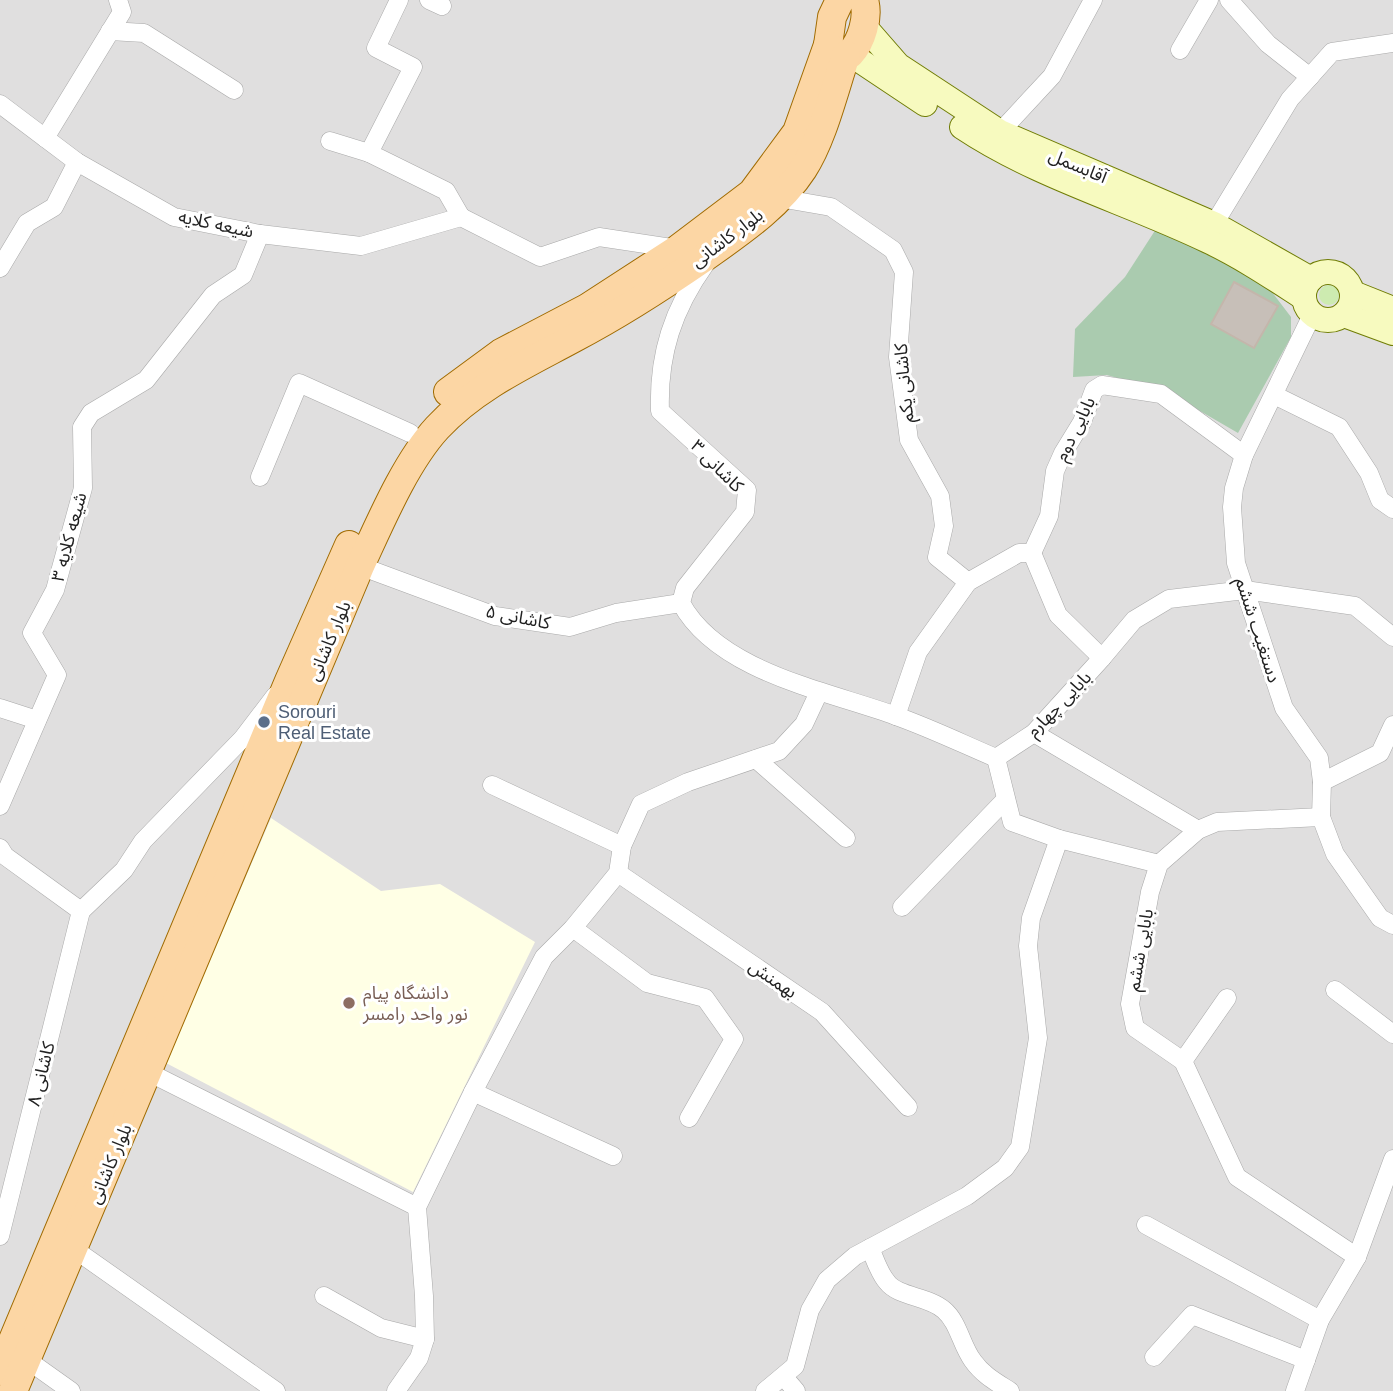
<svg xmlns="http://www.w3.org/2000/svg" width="1393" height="1391" viewBox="0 0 1393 1391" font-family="Arial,'Noto Sans Arabic',sans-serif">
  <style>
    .residential { fill: #e0dfdf }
    .education { fill: #ffffe5 }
    .grass { fill: #cdebb0 }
    .cemetery { fill: #aacbaf }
    .building { fill: #c7bfb8; stroke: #c4b6ab; stroke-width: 2 }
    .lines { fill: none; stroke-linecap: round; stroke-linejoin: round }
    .street-casing { stroke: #a9a9a9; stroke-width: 19 }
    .secondary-casing { stroke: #707d05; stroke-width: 26 }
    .primary-casing { stroke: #a06b00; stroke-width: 30 }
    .street { stroke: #fff; stroke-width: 18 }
    .secondary { stroke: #f7fabf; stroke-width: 24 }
    .primary { stroke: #fcd6a4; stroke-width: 28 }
    .service-dot { fill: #5c6f8a; stroke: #fff; stroke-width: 2.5 }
    .education-dot { fill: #8d6e63; stroke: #fff; stroke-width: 2.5 }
    .labels { text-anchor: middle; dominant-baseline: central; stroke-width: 6; stroke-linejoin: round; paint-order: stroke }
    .street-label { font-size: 18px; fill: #222; stroke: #fff }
    .service-label { font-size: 18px; fill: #4e5e75; stroke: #fff; text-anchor: start }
    .education-label { font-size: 18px; fill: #785e54; stroke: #fff; text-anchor: start }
  </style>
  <rect width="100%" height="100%" fill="#f2efe9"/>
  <rect class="residential" x="0" y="0" width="1393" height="1391"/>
  <polygon class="education" points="271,818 381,891 440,884 535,942 413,1192 166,1063"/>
  <circle class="grass" cx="1329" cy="295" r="10"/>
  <polygon class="cemetery" points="1156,229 1219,251 1268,287 1291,317 1291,337 1238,433 1169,393 1107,375 1073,377 1075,329 1125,277"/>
  <polygon class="building" points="1234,282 1278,306 1254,348 1211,324"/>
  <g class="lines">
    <defs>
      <g id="street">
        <polyline points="399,0 376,48 413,67 369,153 446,191 461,217"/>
        <polyline points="429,0 442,6"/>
        <polyline points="1229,0 1268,44 1310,77"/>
        <polyline points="110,31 144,33 234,90"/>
        <polyline points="1180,50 1209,0"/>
        <polyline points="0,104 77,162 174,217 260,234 361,246 461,217"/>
        <polyline points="1000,132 1052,76 1093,0"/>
        <polyline points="45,138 122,12 118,0"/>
        <polyline points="330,141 369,153"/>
        <polyline points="779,198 831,207 893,250 904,272 898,357 909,440 940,496 944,526 937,557 968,582"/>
        <polyline points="461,217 540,257 599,237 678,249"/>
        <polyline points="1214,224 1290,99 1332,52 1393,43"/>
        <path d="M706,263c-33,46 -48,91 -46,148l87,79 -2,22 -60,76 -4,15c37,69 147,88 215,113 34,12 67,28 100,42l38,-25 68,-75 32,-38 35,-21 76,-9 110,16 38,31"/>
        <polyline points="0,268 27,223 54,207 77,162"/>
        <polyline points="1312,315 1244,455 1234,488 1232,507 1236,563 1284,708 1319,758 1322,782 1321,817 1335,854 1380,918 1393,925"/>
        <polyline points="1274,395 1339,427 1369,473 1380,500 1393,509"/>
        <polyline points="260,477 299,383 410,433"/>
        <polyline points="1032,553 1049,516 1055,471 1063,453 1082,422 1094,390 1102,385 1161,394 1244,455"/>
        <polyline points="1032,553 1058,615 1102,658"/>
        <polyline points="360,566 495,616 570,627 616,613 681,603"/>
        <polyline points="0,708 37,720"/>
        <polyline points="896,716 918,652 968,582 1019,553 1032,553"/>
        <polyline points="1034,733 1198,830"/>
        <polyline points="996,758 1012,822 1059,839 1159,864"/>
        <polyline points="756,759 846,838"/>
        <polyline points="1322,782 1380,753 1393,725"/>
        <polyline points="492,785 622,846"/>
        <polyline points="0,806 57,675 32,633 55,590 83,488 82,427 91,413 146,380 213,295 243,275 260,234"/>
        <polyline points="1321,817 1217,822 1198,830 1159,864 1150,892 1130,1004 1135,1028 1183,1061 1237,1177 1357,1257"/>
        <polyline points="0,848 5,856 81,911"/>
        <polyline points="618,873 822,1012 908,1107"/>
        <polyline points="902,907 1005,800"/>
        <polyline points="81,911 124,870 143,841 243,738 275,696"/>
        <polyline points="573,928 647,983 705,998 734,1039 689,1118"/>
        <polyline points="1335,990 1393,1034"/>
        <polyline points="1183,1061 1227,998"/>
        <polyline points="148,1072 417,1207"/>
        <polyline points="473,1092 613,1156"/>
        <polyline points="1146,1225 1320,1320"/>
        <polyline points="0,1236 81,911"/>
        <path d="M870,1248c5,11 9,25 17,34 11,15 41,14 57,28 15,13 17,35 29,51 10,14 23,21 37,30"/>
        <polyline points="74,1249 276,1391"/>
        <polyline points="324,1296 381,1328 425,1339"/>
        <polyline points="1154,1357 1192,1315 1306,1360"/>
        <polyline points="26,1359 71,1391"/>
        <polyline points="784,1377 796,1391"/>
        <polyline points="396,1391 419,1358 425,1339 424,1296 417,1207 473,1092 544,957 573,928 618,873 622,846 641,804 688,782 779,751 804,724 819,692"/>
        <polyline points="765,1391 795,1366 810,1310 827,1280 855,1256 967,1196 1005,1168 1020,1147 1038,1038 1028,946 1031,918 1059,839"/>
        <polyline points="1295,1391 1320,1320 1357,1257 1393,1159"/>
      </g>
      <g id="secondary">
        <polyline points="864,26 898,65 1000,132 1214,224 1311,279"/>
        <polyline points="850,54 925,104"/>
        <path d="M962,127c75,50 165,75 246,114 34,16 65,37 96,57"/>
        <circle cx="1328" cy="296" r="24"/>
        <polyline points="1353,293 1393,309"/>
        <polyline points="1344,315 1393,333"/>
      </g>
      <g id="primary">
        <path d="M840,0l-8,17 -4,28c6,9 11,10 22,9 12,-13 19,-37 14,-54"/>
        <polyline points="448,392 501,353 587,308 678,249 752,193 797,132 828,45"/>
        <polyline points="0,1371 289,681 349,545"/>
        <path d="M13,1391l347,-825c20,-43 45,-103 77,-138 38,-41 89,-64 137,-90 46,-24 89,-52 131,-81 35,-25 74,-51 98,-88 20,-31 31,-79 43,-114"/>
      </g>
    </defs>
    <use href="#street" class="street-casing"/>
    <use href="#secondary" class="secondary-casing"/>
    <use href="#primary" class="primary-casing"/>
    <use href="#street" class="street"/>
    <use href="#secondary" class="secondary"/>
    <use href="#primary" class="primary"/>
  </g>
  <circle class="service-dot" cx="264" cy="722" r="7"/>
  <circle class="education-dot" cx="349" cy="1003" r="7"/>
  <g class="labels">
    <g class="street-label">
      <text transform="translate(1078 166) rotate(23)">آقابسمل</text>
      <text transform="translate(216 224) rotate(12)">شیعه کلایه</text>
      <text transform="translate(727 238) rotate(-37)">بلوار کاشانی</text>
      <text transform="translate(904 383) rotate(-95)">کاشانی یکم</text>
      <text transform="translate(1075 429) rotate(-64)">بابایی دوم</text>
      <text transform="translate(717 466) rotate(45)">کاشانی ۳</text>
      <text transform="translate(69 537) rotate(-75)">شیعه کلایه ۳</text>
      <text transform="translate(518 617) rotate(11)">کاشانی ۵</text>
      <text transform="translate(1258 630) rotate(72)">دستغیب ششم</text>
      <text transform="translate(329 641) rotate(-67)">بلوار کاشانی</text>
      <text transform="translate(1059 704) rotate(-46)">بابایی چهارم</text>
      <text transform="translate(1140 950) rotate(-80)">بابایی ششم</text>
      <text transform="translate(773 979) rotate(34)">بهمنش</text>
      <text transform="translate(41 1074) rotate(-76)">کاشانی ۸</text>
      <text transform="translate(110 1164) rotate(-67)">بلوار کاشانی</text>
    </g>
    <g class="service-label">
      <text x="278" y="712">Sorouri<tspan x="278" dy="21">Real Estate</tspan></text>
    </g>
    <g class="education-label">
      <text x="363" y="993">دانشگاه پیام<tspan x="363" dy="21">نور واحد رامسر</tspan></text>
    </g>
  </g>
</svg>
